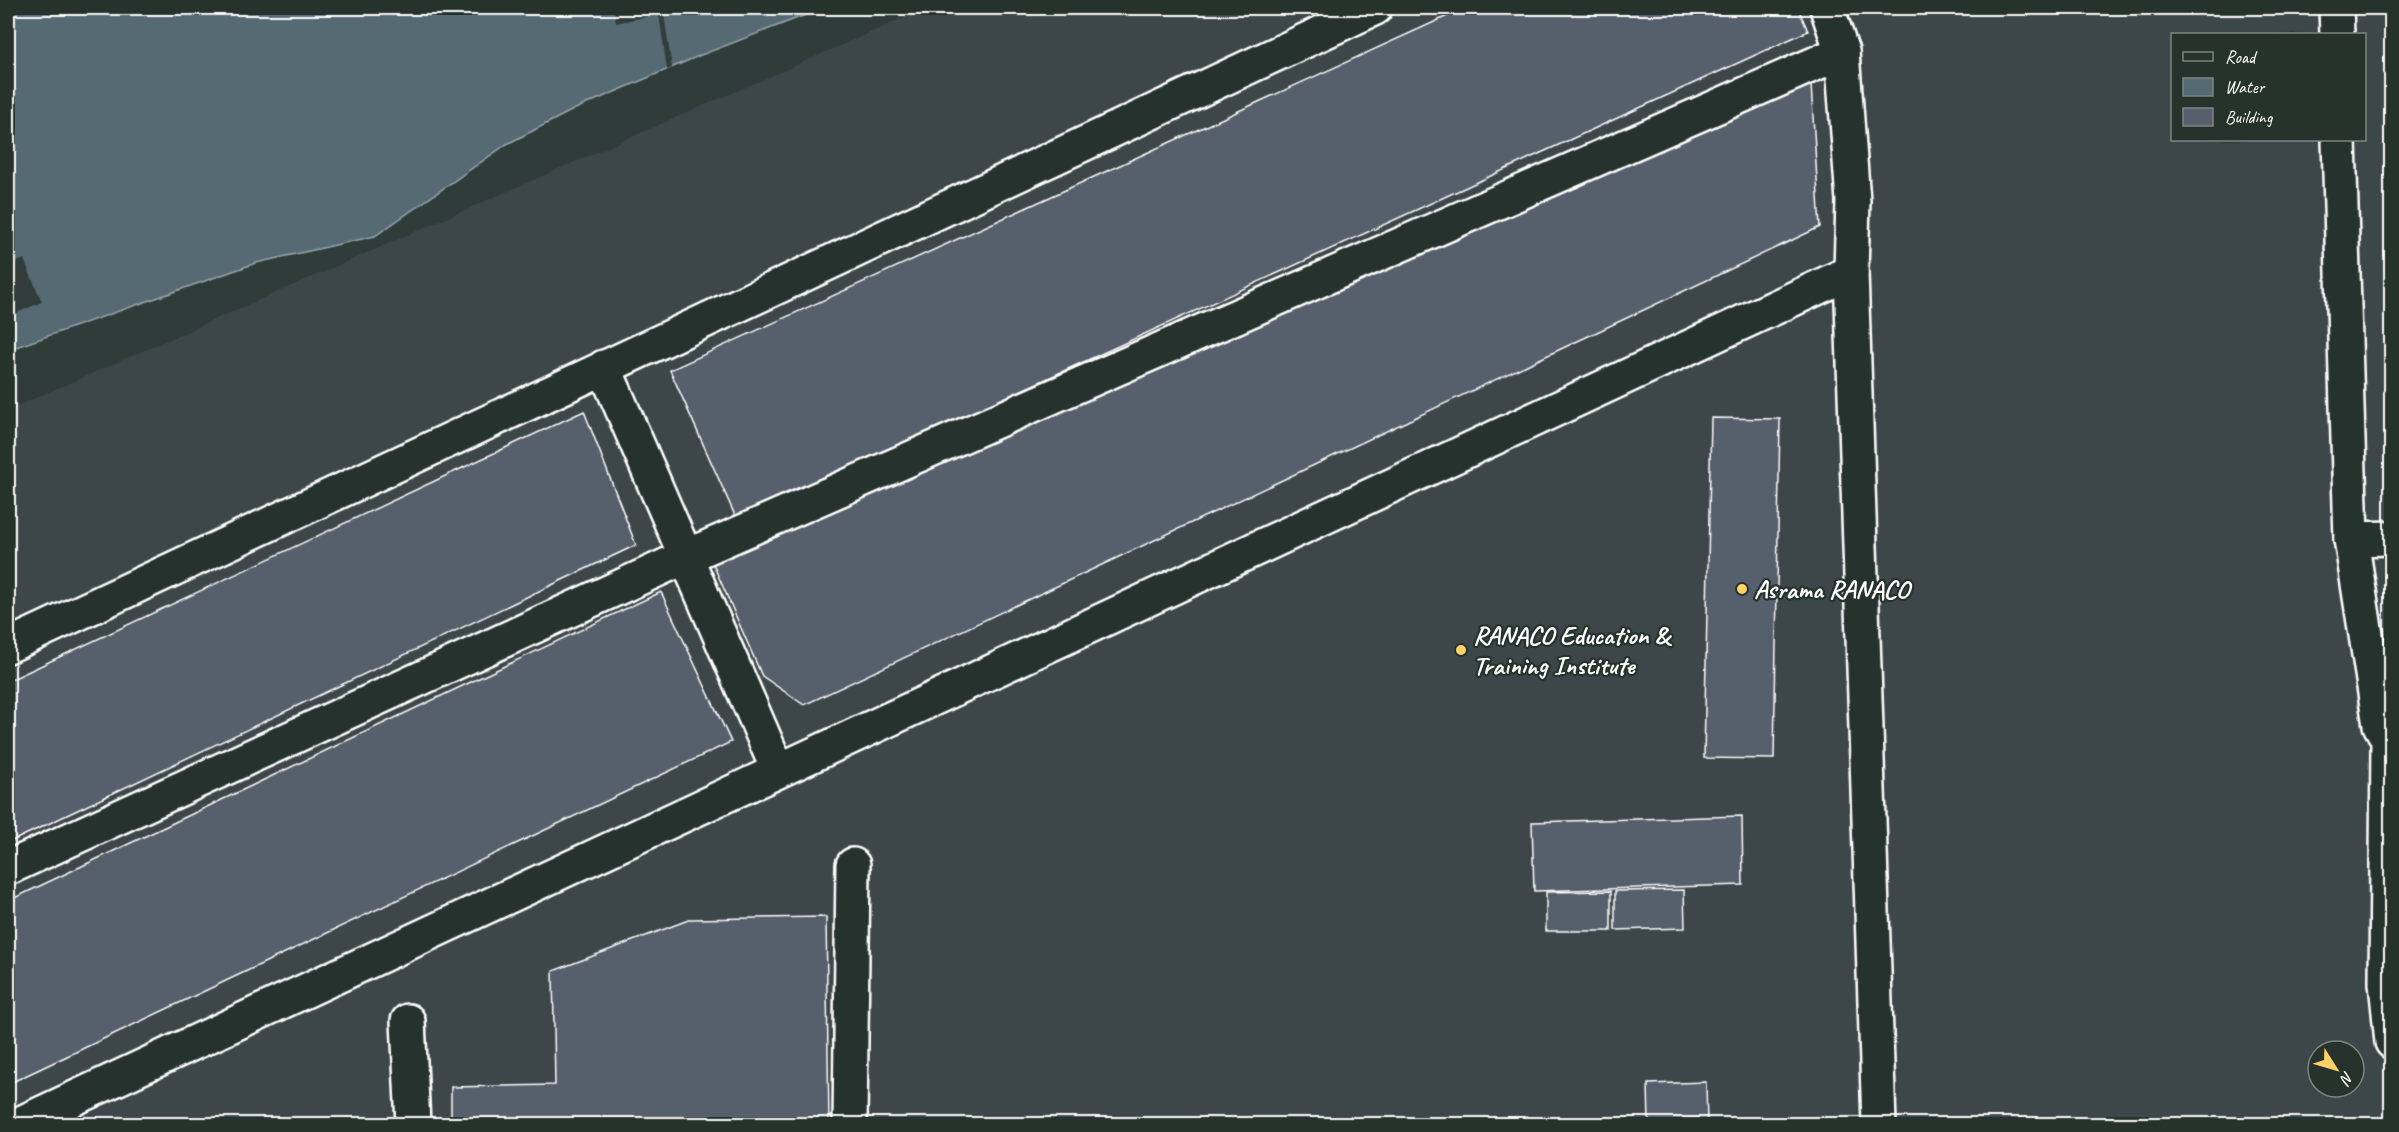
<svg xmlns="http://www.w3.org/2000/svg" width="2399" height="1132" viewBox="0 0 2399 1132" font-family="Caveat,sans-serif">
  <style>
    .built { fill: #3c4649; fill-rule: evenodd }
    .water { fill: #556b73; stroke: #99a6ab; stroke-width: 1.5 }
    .pier { fill: #303c3a }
    .building { fill: #575e6c; stroke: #fff; stroke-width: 1.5 }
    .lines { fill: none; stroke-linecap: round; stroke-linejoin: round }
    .minor-casing { stroke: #fff; stroke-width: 38 }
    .minor { stroke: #26332d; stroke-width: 33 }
    .poi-dot { fill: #ffd166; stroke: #26332d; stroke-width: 2 }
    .labels { text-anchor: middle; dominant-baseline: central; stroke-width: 4.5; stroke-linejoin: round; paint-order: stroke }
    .poi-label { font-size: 26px; font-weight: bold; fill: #fff; stroke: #26332d; text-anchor: start }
  </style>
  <rect width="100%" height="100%" fill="#303c3a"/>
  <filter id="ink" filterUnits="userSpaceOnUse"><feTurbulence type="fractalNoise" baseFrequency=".0167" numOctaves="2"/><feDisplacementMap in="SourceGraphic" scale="12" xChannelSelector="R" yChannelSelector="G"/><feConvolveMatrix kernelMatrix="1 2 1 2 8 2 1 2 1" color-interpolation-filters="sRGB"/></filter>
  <g filter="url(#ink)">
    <path class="built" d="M926,8h1465v1116h-2383v-714zM2172,34h192v106h-192zM2318,1051h36v36h-36z"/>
    <polygon class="water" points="8,8 824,8 701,55 575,109 507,144 375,236 256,263 8,350"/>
    <g class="pier">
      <polygon points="614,8 663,8 672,68 667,70 659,14 616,23"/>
      <polygon points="24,259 42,302 8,317 8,266"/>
    </g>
    <g class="building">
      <polygon points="1465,8 1798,8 1808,31 737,520 670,370"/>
      <polygon points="1810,69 1820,227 804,705 762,676 713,564"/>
      <polygon points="584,411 636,545 8,843 8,681"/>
      <polygon points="1711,418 1780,419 1774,759 1704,758"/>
      <polygon points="661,592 731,742 8,1084 8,901"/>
      <polygon points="1742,816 1743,885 1534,891 1532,822"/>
      <polygon points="1684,890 1685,928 1615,930 1615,891"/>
      <polygon points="1611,891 1611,931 1546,931 1546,892"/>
      <polygon points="826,917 829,1124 451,1124 451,1087 555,1085 553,971 691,919"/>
      <polygon points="1706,1082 1707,1124 1649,1124 1648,1084"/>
    </g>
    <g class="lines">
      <defs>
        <g id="minor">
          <polyline points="1827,8 1842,52 1853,201 1851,272 1879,1124"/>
          <polyline points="2336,8 2337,34"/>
          <polyline points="2339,140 2351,539 2380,725 2392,746"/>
          <polyline points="604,367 778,770"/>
          <polyline points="2351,539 2392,538"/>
          <polyline points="8,646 1375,8"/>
          <polyline points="2388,742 2386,983 2392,1042"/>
          <polyline points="8,868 685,557 1842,52"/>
          <polyline points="408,1021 413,1124"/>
          <polyline points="19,1124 1851,272"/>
          <polyline points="850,1124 853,865"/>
        </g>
      </defs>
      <use href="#minor" class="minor-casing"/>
      <use href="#minor" class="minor"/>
    </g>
  </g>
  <g class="poi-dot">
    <circle cx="1742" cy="589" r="6"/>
    <circle cx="1461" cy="650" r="6"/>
  </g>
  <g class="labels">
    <g class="poi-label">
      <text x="1754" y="589">Asrama RANACO</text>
      <text x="1473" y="635">RANACO Education &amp;<tspan x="1473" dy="30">Training Institute</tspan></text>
    </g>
  </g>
  <rect width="2399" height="1132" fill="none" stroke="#26332d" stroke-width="30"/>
  <rect x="15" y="15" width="2369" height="1102" fill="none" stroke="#fff" stroke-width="2" filter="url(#ink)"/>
  <rect x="2171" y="33" width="195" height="108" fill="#26332d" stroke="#7d8581" stroke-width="1.5"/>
  <rect x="2183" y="52" width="30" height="9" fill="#26332d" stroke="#7d8581" stroke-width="1.5"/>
  <text x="2225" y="63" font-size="18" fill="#ffffff">Road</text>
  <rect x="2183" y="78" width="30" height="18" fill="#556b73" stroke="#7d8581" stroke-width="1.5"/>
  <text x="2225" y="93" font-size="18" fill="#ffffff">Water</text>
  <rect x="2183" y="108" width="30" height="18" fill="#575e6c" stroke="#7d8581" stroke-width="1.5"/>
  <text x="2225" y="123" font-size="18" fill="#ffffff">Building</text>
  <g transform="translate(2336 1069) rotate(127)"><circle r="28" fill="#26332d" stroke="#7d8581" stroke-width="1.5"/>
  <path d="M0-4.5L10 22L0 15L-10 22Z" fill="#ffd166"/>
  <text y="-9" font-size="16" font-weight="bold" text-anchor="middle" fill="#ffffff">N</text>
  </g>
</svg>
